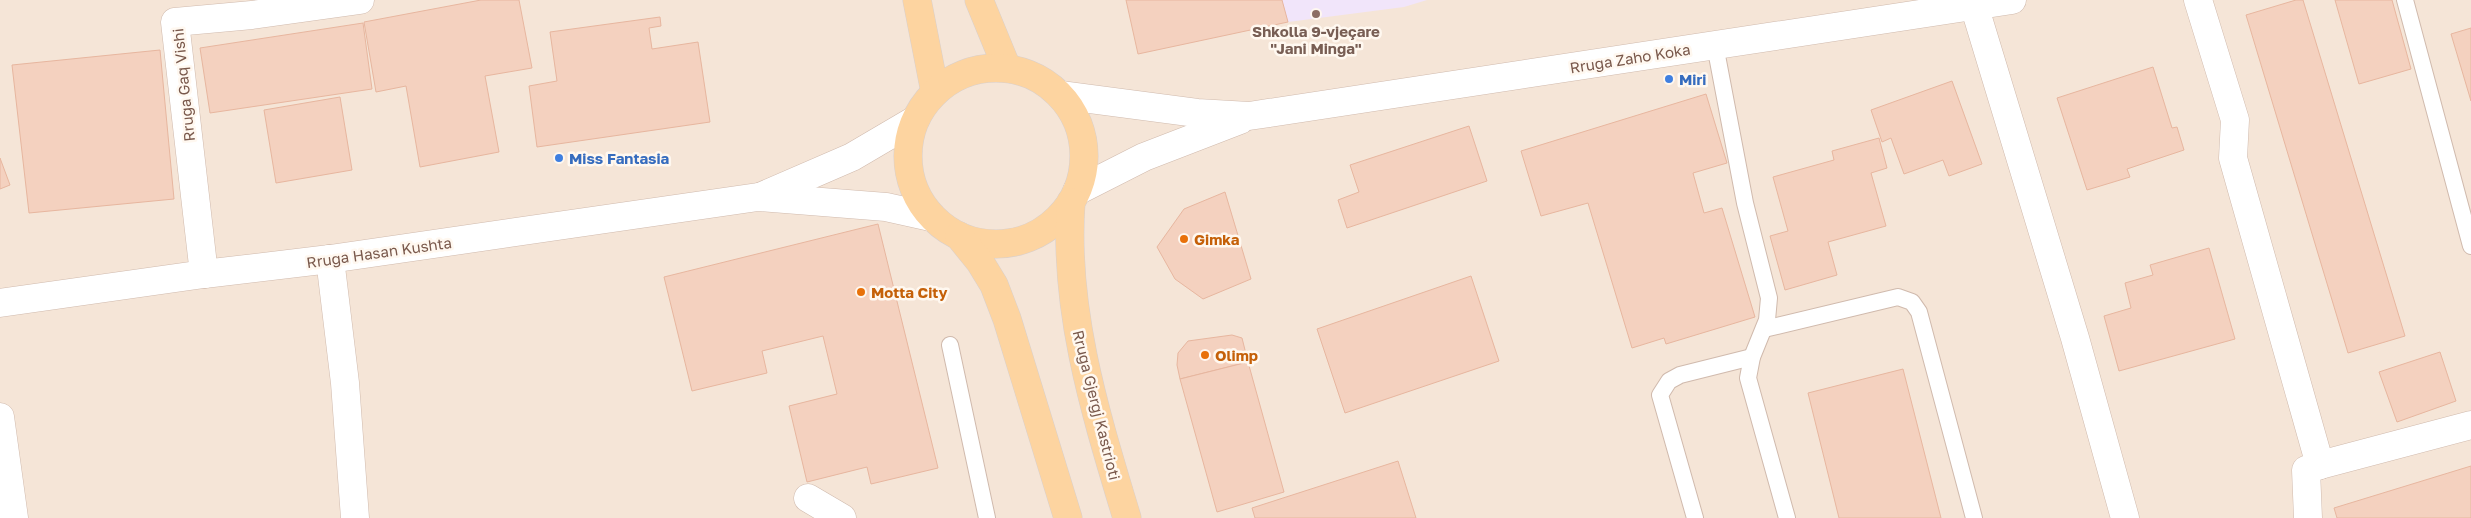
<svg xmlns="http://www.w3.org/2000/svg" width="2471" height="518" viewBox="0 0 2471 518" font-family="'Golos Text',sans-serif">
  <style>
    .residential { fill: #f5e5d7 }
    .education { fill: #f1e5fa }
    .building { fill: #f4d1bf; stroke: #e7b69f }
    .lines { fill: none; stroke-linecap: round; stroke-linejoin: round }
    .service-casing { stroke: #d0baad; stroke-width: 18 }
    .minor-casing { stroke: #d0baad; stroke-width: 29 }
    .tertiary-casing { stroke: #d0baad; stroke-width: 29 }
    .primary-casing { stroke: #d9d0cd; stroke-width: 29 }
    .service { stroke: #fff; stroke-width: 16 }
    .minor { stroke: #fff; stroke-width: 28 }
    .tertiary { stroke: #fff; stroke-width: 28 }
    .primary { stroke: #fdd4a0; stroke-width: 28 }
    .education-dot { fill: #8d6e63; stroke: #fff8f0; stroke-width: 2 }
    .shop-dot { fill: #3f7fe0; stroke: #fff8f0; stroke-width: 2 }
    .food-dot { fill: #e8710a; stroke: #fff8f0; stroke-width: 2 }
    .labels { text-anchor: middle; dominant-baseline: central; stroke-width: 5; stroke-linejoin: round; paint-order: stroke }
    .education-label { font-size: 15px; font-weight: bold; fill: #785e54; stroke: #fff8f0 }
    .street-label { font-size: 15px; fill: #79584b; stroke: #fff8f0 }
    .shop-label { font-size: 15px; font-weight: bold; fill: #366cbe; stroke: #fff8f0; text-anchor: start }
    .food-label { font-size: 15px; font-weight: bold; fill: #c56008; stroke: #fff8f0; text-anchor: start }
  </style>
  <rect width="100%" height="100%" fill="#fdf4e9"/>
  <rect class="residential" x="0" y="0" width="2471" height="518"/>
  <polygon class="education" points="1282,0 1427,0 1404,7 1288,22"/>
  <g class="building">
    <polygon points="481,0 519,0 532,68 485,76 499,152 420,167 406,86 376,92 364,22"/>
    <polygon points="1126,0 1282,0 1288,22 1138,54"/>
    <polygon points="2296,0 2303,0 2405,336 2348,353 2246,15"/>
    <polygon points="2335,0 2392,0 2411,69 2359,84"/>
    <polygon points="660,17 661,26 649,28 652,49 698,42 710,122 537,147 529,86 557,81 550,32"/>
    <polygon points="363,23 372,89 210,113 200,48"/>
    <polygon points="2471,28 2471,101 2451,34"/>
    <polygon points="160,50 174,199 29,213 12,65"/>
    <polygon points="2153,67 2172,128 2177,127 2184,150 2127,169 2130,177 2087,190 2057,98"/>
    <polygon points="1952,81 1982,164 1949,176 1943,160 1904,174 1891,138 1882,142 1871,110"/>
    <polygon points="1706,94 1727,163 1693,173 1704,213 1722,208 1755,317 1666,344 1664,338 1632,348 1588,203 1541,216 1521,151"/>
    <polygon points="340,97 352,170 276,183 264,110"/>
    <polygon points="1469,126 1487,181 1347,228 1338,200 1359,192 1350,165"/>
    <polygon points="1879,138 1887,168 1871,173 1886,226 1828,242 1837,275 1785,290 1770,236 1788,231 1773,177 1834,160 1832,151"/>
    <polygon points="0,158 10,185 0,189"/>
    <polygon points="1225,192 1251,279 1203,299 1175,279 1157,247 1184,209"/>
    <polygon points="878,224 938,468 871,484 867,467 807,482 789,406 837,394 823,336 762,351 767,373 692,391 664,277"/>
    <polygon points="2209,248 2235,339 2119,371 2104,316 2131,308 2125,283 2153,275 2150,265"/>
    <polygon points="1471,276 1499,361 1345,413 1317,329"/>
    <polygon points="1232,335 1242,338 1248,362 1180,379 1177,365 1178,353 1188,341"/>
    <polygon points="2440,352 2456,401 2397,422 2379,372"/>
    <polygon points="1248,362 1284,492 1217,512 1180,379"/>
    <polygon points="1903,369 1941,518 1839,518 1808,393"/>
    <polygon points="1398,461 1416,518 1255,518 1252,508"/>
    <polygon points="2471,466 2471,518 2337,518 2334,508"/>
  </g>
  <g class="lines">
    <defs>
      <g id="service">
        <polyline points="2405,0 2471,246"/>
        <polyline points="1715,45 1745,203 1769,298 1767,320 1752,357 1748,378 1787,518"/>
        <polyline points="1764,329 1898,297 1912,302 1919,312 1974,518"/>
        <polyline points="950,345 987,518"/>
        <polyline points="1695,518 1660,395 1669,381 1680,375 1752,357"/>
      </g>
      <g id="minor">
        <polyline points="2198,0 2235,120 2233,158 2320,465 2471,425"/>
        <polyline points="330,259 345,383 355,518"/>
        <polyline points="204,274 175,22 252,15 360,0"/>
        <polyline points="0,417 14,518"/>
        <polyline points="808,498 842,518"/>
        <polyline points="2308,518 2306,470 2320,465"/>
      </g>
      <g id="tertiary">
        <polyline points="1974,5 2075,338 2125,518"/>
        <polyline points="1060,95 1197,113 1249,116 2012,0"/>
        <polyline points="1077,191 1144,157 1240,120"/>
        <polyline points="762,196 852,157 915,120"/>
        <polyline points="0,303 204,274 330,259 758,197 886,207 931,217"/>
      </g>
      <g id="primary">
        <polyline points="917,0 935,92"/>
        <polyline points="979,0 1007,68"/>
        <circle cx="996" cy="156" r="88"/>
        <path d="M1071,202c-8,109 25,213 56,316"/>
        <polyline points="959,236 980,262 994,285 1007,319 1068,518"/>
      </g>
    </defs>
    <use href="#service" class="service-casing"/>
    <use href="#minor" class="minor-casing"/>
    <use href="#tertiary" class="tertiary-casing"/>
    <use href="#primary" class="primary-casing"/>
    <use href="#service" class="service"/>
    <use href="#minor" class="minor"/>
    <use href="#tertiary" class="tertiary"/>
    <use href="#primary" class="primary"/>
  </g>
  <circle class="education-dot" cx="1316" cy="14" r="5"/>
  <g class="shop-dot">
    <circle cx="1669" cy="79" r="5"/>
    <circle cx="559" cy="158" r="5"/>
  </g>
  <g class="food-dot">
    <circle cx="1184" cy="239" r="5"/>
    <circle cx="861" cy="292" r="5"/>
    <circle cx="1205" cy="355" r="5"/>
  </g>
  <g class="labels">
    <g class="education-label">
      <text x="1316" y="31">Shkolla 9-vjeçare<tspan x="1316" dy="17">"Jani Minga"</tspan></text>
    </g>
    <g class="street-label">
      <text transform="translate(1630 58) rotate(-9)">Rruga Zaho Koka</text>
      <text transform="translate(183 85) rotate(-96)">Rruga Gaq Vishi</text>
      <text transform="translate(379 252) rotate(-8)">Rruga Hasan Kushta</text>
      <text transform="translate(1097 405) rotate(76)">Rruga Gjergj Kastrioti</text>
    </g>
    <g class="shop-label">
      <text x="1679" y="79">Miri</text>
      <text x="569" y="158">Miss Fantasia</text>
    </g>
    <g class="food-label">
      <text x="1194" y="239">Gimka</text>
      <text x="871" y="292">Motta City</text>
      <text x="1215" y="355">Olimp</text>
    </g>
  </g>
</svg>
